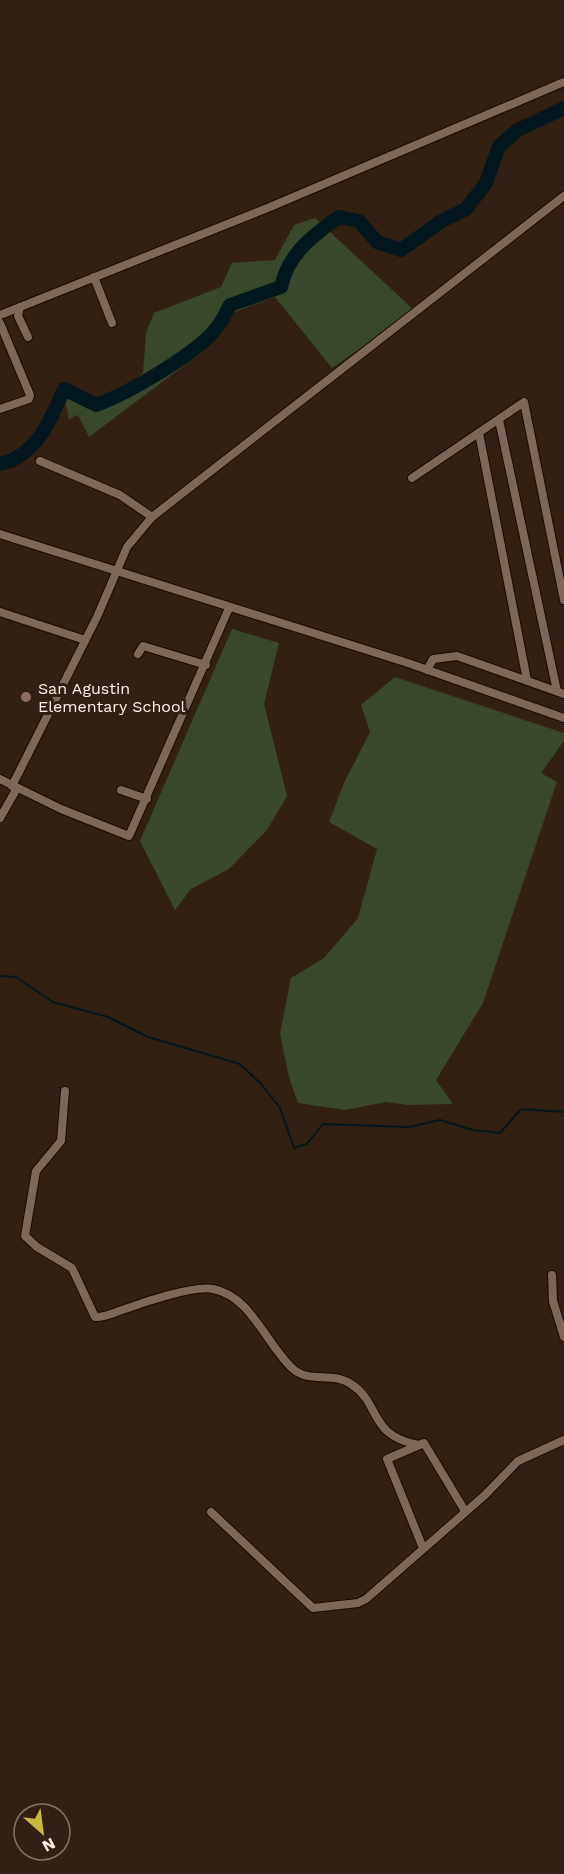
<svg xmlns="http://www.w3.org/2000/svg" width="564" height="1874" viewBox="0 0 564 1874" font-family="'Work Sans',sans-serif">
  <style>
    .green { fill: #39482b }
    .lines { fill: none; stroke-linecap: round; stroke-linejoin: round }
    .stream { stroke: #02171e; stroke-width: 2 }
    .river { stroke: #02171e; stroke-width: 14 }
    .minor-casing { stroke: #190a01; stroke-width: 10 }
    .minor { stroke: #7d6858; stroke-width: 8 }
    .education-dot { fill: #8d6e63; stroke: #322012; stroke-width: 2 }
    .labels { text-anchor: middle; dominant-baseline: central; stroke-width: 6; stroke-linejoin: round; paint-order: stroke }
    .poi-label { font-size: 16px; fill: #fff2e9; stroke: #322012; text-anchor: start }
  </style>
  <rect width="100%" height="100%" fill="#322012"/>
  <g class="green">
    <polygon points="315,218 415,311 332,368 275,297 232,313 223,329 194,358 89,437 78,415 69,419 62,386 96,402 114,397 143,373 146,333 154,313 221,287 232,263 275,260 294,225"/>
    <polygon points="232,629 279,643 264,704 287,796 267,830 229,869 191,889 175,910 140,841"/>
    <polygon points="395,677 564,733 564,741 541,773 557,782 483,1003 436,1080 453,1104 408,1105 386,1102 345,1110 298,1103 289,1077 280,1034 291,978 324,958 358,918 377,849 329,822 344,783 370,732 361,705"/>
  </g>
  <g class="lines">
    <polyline class="stream" points="0,976 16,977 53,1002 108,1017 148,1037 240,1064 261,1084 280,1108 294,1148 307,1144 323,1124 409,1127 440,1120 473,1130 500,1133 521,1109 564,1112"/>
    <path class="river" d="M0,464c36,-8 51,-44 64,-75l32,16c31,-11 104,-53 122,-79 5,-6 8,-14 12,-21l51,-18c7,-33 32,-52 58,-70l20,4 18,21 24,8 39,-28 26,-13 20,-26 13,-37 19,-16 46,-22"/>
    <defs>
      <g id="minor">
        <polyline points="94,277 112,323"/>
        <polyline points="20,307 18,316 28,337"/>
        <polyline points="0,315 270,207 564,82"/>
        <polyline points="0,323 30,395 29,399 0,409"/>
        <polyline points="499,420 557,691"/>
        <polyline points="479,433 527,680"/>
        <polyline points="40,461 120,495 152,517"/>
        <polyline points="412,478 524,402 564,600"/>
        <polyline points="0,534 408,663 564,718"/>
        <polyline points="0,612 85,640"/>
        <polyline points="138,654 143,646 206,665"/>
        <polyline points="427,670 433,659 457,656 564,694"/>
        <polyline points="0,779 61,809 129,836 229,608"/>
        <polyline points="12,786 97,617 127,547 152,517 564,196"/>
        <polyline points="121,790 147,799"/>
        <polyline points="0,818 17,788"/>
        <path d="M65,1091l-4,50 -25,30 -11,65 12,11 35,21 23,49c9,1 20,-5 30,-8 19,-7 70,-24 88,-20 38,7 53,55 79,79 16,16 40,3 59,16 30,19 17,52 68,61"/>
        <polyline points="552,1275 553,1301 564,1337"/>
        <polyline points="211,1512 313,1608 358,1603 366,1599 485,1495 518,1461 564,1440"/>
        <polyline points="423,1548 387,1459 424,1443 465,1511"/>
      </g>
    </defs>
    <use href="#minor" class="minor-casing"/>
    <use href="#minor" class="minor"/>
  </g>
  <circle class="education-dot" cx="26" cy="697" r="6"/>
  <g class="labels">
    <g class="poi-label">
      <text x="38" y="688">San Agustin<tspan x="38" dy="18">Elementary School</tspan></text>
    </g>
  </g>
  <g transform="translate(42 1832) rotate(152)"><circle r="28" fill="#322012" stroke="#847468" stroke-width="1.5"/>
  <path d="M0-4.5L10 22L0 15L-10 22Z" fill="#c7bb3b"/>
  <text y="-9" font-size="16" font-weight="bold" text-anchor="middle" fill="#fff2e9">N</text>
  </g>
</svg>
